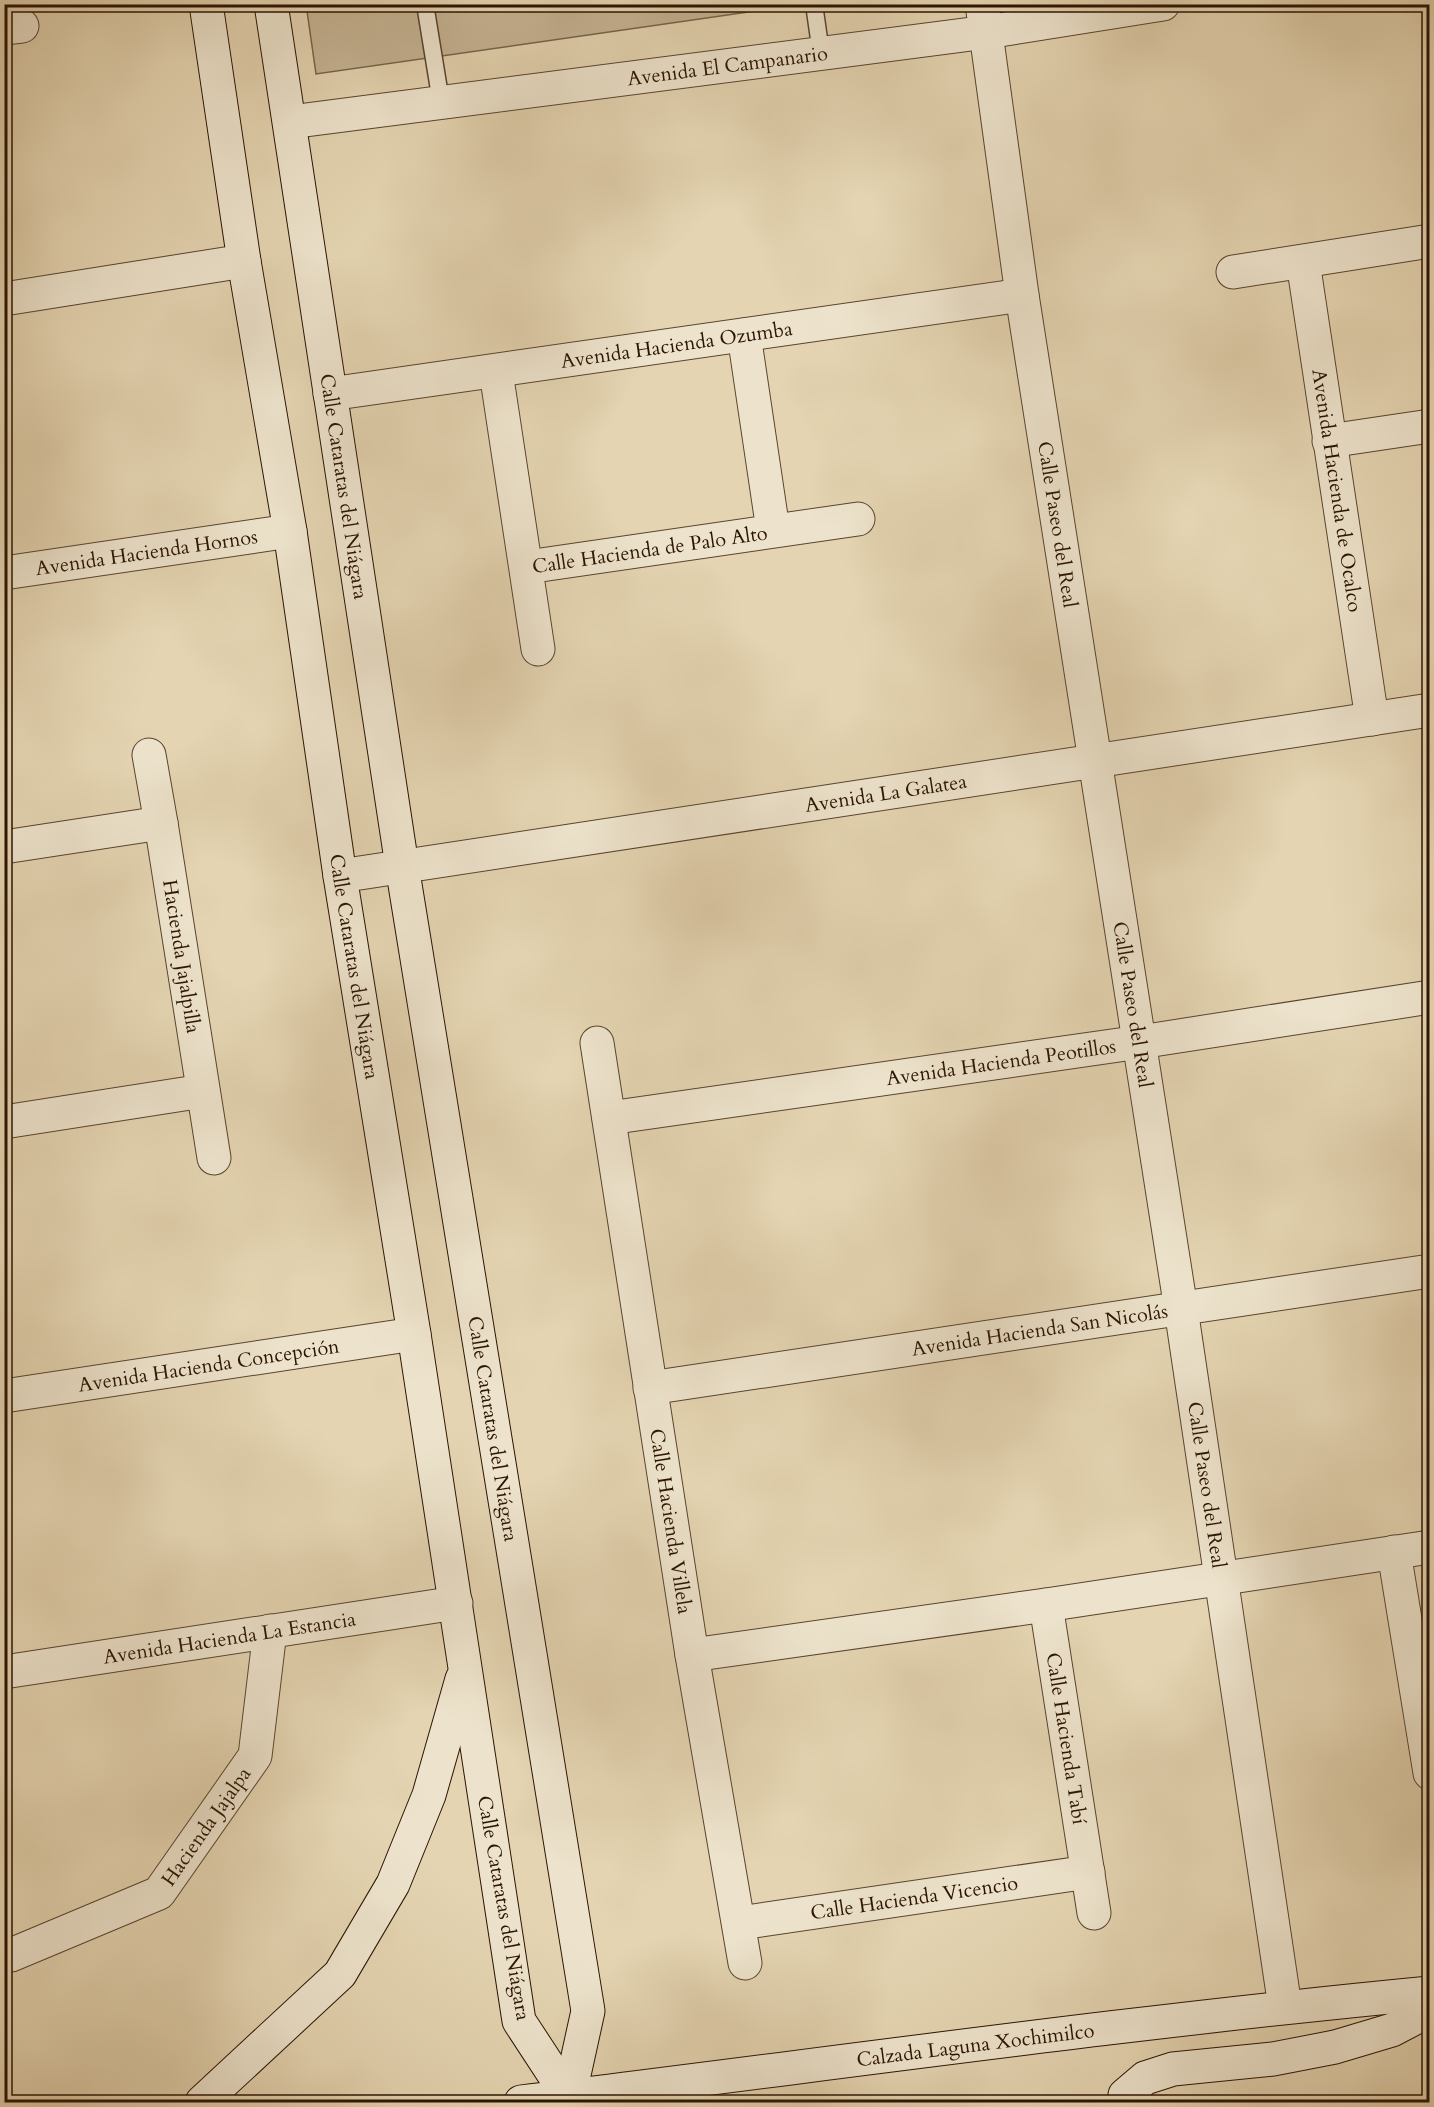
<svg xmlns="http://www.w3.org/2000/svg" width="1434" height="2107" viewBox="0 0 1434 2107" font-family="Cardo,serif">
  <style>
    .green { fill: #c5b393; stroke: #78644b; stroke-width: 1.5 }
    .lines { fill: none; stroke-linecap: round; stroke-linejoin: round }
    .service-casing { stroke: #59442e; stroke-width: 19 }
    .minor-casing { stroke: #59442e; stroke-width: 35 }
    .tertiary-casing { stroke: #59442e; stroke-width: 35 }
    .secondary-casing { stroke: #2b1403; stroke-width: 35 }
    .service { stroke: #ede3cc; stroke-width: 16 }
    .minor { stroke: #ede3cc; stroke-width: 33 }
    .tertiary { stroke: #ede3cc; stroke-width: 33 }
    .secondary { stroke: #ede3cc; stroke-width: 33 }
    .labels { text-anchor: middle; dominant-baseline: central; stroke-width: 6; stroke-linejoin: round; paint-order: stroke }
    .street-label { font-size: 20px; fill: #2b1403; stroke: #ede3cc }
  </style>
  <rect width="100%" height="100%" fill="#e4d4b1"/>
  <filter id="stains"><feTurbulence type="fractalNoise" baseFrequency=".00333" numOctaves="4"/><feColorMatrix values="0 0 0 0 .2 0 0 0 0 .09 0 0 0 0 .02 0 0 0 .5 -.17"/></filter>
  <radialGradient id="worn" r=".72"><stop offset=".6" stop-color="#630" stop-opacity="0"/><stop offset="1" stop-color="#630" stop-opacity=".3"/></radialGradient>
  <polygon class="green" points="306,4 797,5 316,74"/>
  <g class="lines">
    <defs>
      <g id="service">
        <polyline points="425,4 441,102"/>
        <polyline points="814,4 821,53"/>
      </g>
      <g id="minor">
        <polyline points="4,28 22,26"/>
        <path id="s1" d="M290,122l697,-90 176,-28"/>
        <path id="s2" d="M1303,262l69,457"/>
        <polyline points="1233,272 1430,241"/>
        <polyline points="4,299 244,261"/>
        <polyline points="744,335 773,530"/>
        <polyline points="496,372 538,649"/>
        <path id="s3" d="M330,394l692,-99"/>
        <polyline points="1329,441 1430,426"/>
        <path id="s4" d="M527,567l331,-48"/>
        <path id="s5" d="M4,573l286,-42"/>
        <path id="s6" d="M149,755l12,68 53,335"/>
        <polyline points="4,847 161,823"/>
        <path id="s7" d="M340,876l1090,-166"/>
        <path id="s8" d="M597,1043l95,612 53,308"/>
        <path id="s9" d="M609,1118l531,-76 290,-45"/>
        <polyline points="4,1122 203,1091"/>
        <path id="s10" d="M650,1388l780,-117"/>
        <path id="s11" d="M4,1396l410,-62"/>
        <polyline points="1394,1552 1430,1773"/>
        <path id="s12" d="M1046,1605l48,308"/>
        <polyline points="692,1655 1046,1605 1430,1547"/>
        <path id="s13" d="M4,1672l452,-69"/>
        <path id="s14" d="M740,1923l348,-51"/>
        <path id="s15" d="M4,1956l7,-1 148,-62 96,-137 15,-125"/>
      </g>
      <g id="tertiary">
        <path id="s16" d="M982,4l40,291 159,1014 104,698"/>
      </g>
      <g id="secondary">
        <path id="s17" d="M206,4l38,257 46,270 50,345 74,458 105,687 53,81"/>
        <path id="s18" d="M271,4l131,862 186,1145 -20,91"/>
        <polyline points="202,2102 340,1974 393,1884 429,1795 462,1679"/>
        <path id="s19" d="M521,2102c303,-37 605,-80 909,-109"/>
        <polyline points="1124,2102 1125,2095 1145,2078 1173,2069 1273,2059 1335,2047 1392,2030 1430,2010"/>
      </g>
    </defs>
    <use href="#service" class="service-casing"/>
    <use href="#minor" class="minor-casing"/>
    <use href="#tertiary" class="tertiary-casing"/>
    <use href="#secondary" class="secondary-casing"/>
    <use href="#service" class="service"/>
    <use href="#minor" class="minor"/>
    <use href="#tertiary" class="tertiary"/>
    <use href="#secondary" class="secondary"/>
  </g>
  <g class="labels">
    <g class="street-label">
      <text stroke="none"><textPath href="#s1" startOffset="441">Avenida El Campanario</textPath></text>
      <text stroke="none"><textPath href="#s3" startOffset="350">Avenida Hacienda Ozumba</textPath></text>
      <text stroke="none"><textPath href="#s18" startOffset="488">Calle Cataratas del Niágara</textPath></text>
      <text stroke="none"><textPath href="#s2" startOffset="231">Avenida Hacienda de Ocalco</textPath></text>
      <text stroke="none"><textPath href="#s16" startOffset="526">Calle Paseo del Real</textPath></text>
      <text stroke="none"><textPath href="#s4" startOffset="124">Calle Hacienda de Palo Alto</textPath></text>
      <text stroke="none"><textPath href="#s5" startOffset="144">Avenida Hacienda Hornos</textPath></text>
      <text stroke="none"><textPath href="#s7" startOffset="552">Avenida La Galatea</textPath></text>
      <text stroke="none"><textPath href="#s6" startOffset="204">Hacienda Jajalpilla</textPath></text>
      <text stroke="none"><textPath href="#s17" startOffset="974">Calle Cataratas del Niágara</textPath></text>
      <text stroke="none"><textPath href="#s16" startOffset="1012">Calle Paseo del Real</textPath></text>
      <text stroke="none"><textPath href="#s9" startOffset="396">Avenida Hacienda Peotillos</textPath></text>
      <text stroke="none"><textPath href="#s10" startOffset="394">Avenida Hacienda San Nicolás</textPath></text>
      <text stroke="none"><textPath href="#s11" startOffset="207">Avenida Hacienda Concepción</textPath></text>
      <text stroke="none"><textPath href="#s18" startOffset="1442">Calle Cataratas del Niágara</textPath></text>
      <text stroke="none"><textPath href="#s16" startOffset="1498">Calle Paseo del Real</textPath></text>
      <text stroke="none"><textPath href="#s8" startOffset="484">Calle Hacienda Villela</textPath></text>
      <text stroke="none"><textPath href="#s13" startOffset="228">Avenida Hacienda La Estancia</textPath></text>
      <text stroke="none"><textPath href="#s12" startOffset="135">Calle Hacienda Tabí</textPath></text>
      <text stroke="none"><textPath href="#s15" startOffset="249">Hacienda Jajalpa</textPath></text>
      <text stroke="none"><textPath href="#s14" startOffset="176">Calle Hacienda Vicencio</textPath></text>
      <text transform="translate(504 1908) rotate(80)">Calle Cataratas del Niágara</text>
      <text stroke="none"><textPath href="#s19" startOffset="458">Calzada Laguna Xochimilco</textPath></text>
    </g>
  </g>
  <rect width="1434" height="2107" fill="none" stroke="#e4d4b1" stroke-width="24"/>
  <rect x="6" y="6" width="1422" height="2095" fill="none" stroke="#2b1403" stroke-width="3"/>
  <rect x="12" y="12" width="1410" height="2083" fill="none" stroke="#2b1403" stroke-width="1.5"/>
  <rect width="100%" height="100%" filter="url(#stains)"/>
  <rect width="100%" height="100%" fill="url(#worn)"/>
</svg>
